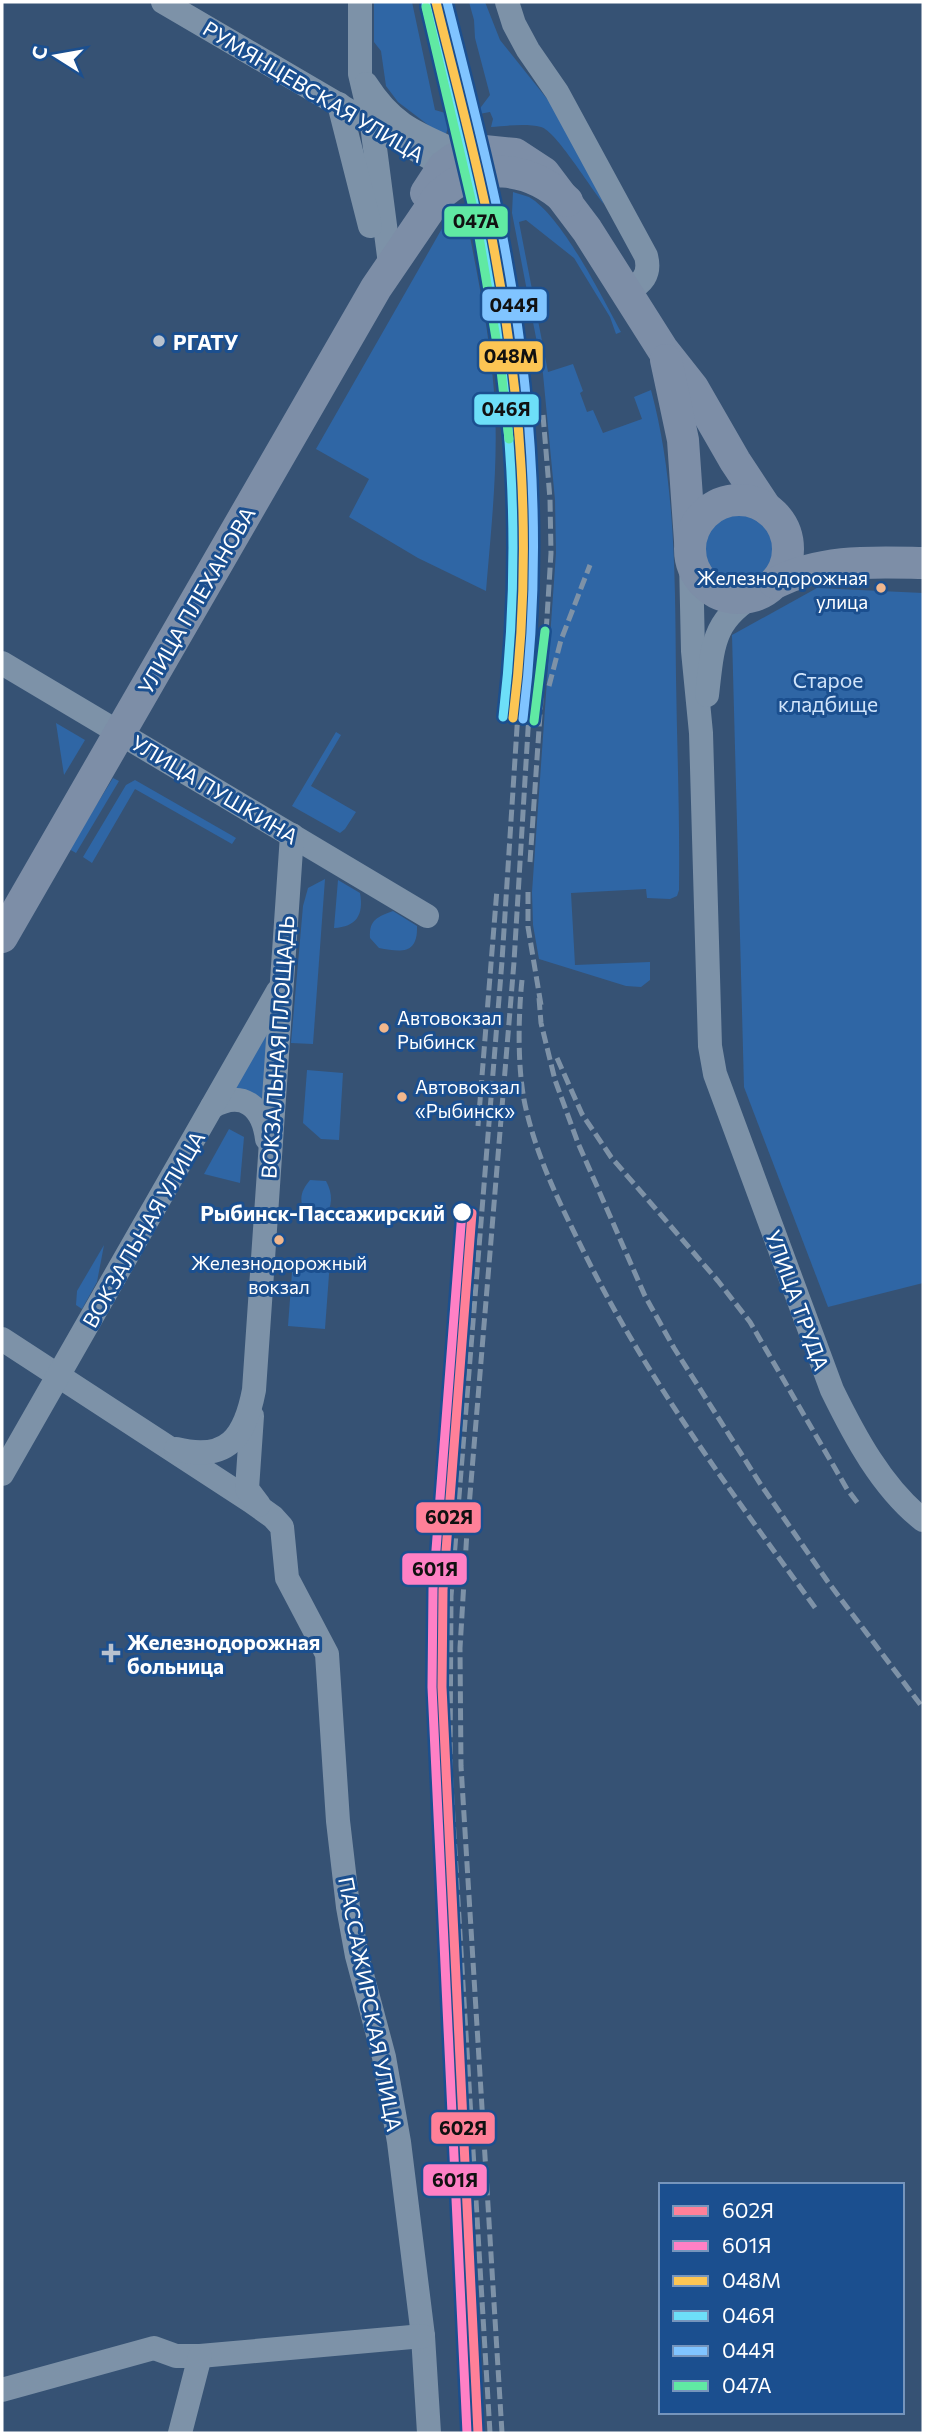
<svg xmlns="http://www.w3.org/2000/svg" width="925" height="2435" viewBox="0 0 925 2435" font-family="Commissioner,sans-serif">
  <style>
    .green { fill: #2f66a5 }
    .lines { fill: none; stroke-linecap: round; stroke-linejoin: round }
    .minor { stroke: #7d92a8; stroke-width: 24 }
    .major { stroke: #7d8ea7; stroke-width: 32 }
    .rail { stroke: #7e92a7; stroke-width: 5; stroke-dasharray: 12 5; stroke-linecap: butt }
    .rail-1-casing { stroke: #1b4f8f; stroke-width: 14 }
    .rail-2-casing { stroke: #1b4f8f; stroke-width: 14 }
    .rail-3-casing { stroke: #1b4f8f; stroke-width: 14 }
    .rail-4-casing { stroke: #1b4f8f; stroke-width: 14 }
    .rail-5-casing { stroke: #1b4f8f; stroke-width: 14 }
    .rail-6-casing { stroke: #1b4f8f; stroke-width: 14 }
    .rail-1 { stroke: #ff8098; stroke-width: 9 }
    .rail-2 { stroke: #ff80c5; stroke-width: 9 }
    .rail-3 { stroke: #fcc553; stroke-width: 9 }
    .rail-4 { stroke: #6ddff8; stroke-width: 9 }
    .rail-5 { stroke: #80c4ff; stroke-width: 9 }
    .rail-6 { stroke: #60e9a3; stroke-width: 9 }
    .poi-dot { fill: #b9c2ce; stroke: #1b4f8f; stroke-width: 2.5 }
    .bus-dot { fill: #f1b78d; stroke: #1b4f8f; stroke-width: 2.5 }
    .stop-dot { fill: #fff; stroke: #1b4f8f; stroke-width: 2.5 }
    .labels { text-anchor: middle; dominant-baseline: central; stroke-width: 6; stroke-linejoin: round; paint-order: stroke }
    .bus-label { font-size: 19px; fill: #fff; stroke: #1b4f8f; text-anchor: start }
    .street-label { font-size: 21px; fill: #fff; stroke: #1b4f8f }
    .poi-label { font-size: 21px; font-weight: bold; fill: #fff; stroke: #1b4f8f; text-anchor: start }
    .park-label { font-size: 21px; fill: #cfe3fa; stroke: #1b4f8f }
    .stop-label { font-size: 21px; font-weight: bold; fill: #fff; stroke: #1b4f8f; text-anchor: end }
    .line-badge { stroke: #1b4f8f; stroke-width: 2.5 }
    .pale-badge-label { font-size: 19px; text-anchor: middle; font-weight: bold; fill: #111 }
  </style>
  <rect width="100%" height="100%" fill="#365274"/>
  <g class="green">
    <polygon points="374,2 412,2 435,110 456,116 457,120 449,124 446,134 440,134 398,102 386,86 381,51 374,42"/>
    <path d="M469,2h16l15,38 60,75 44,89c-13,-15 -48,-73 -63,-77 -15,-4 -35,-1 -50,0l2,-8 -3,-7 -11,2 -1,-3 12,-16 -15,-57 -1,-18z"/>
    <path d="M513,192c5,2 11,3 16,5 33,19 73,100 92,135l-5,2 -6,-17 -36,-59 -48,-38 -7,2 29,150 25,-8 10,27 -3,2 7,19 6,-2 10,23 39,-14 -8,-22 17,-7c25,93 24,191 25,287 1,71 4,142 3,213l-2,6 -7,3 -23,-1 -1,-9 -75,4 4,72 75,-3v18l-9,7 -15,-1 -87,-27 -6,-34 -1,-33 24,-339 -1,-53 -12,-126 -31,-161z"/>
    <path d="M456,204l2,6 8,6c12,63 26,127 29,192 3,60 -4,122 -9,183l-68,-33 -69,-41 20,-38 -53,-30z"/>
    <circle cx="739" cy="549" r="36"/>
    <polygon points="817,588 923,593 923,1283 828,1307 744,1087 732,635"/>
    <polygon points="56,723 85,740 64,775"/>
    <polygon points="336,732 341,735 311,786 356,812 345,829 340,833 292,806"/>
    <polygon points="113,778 119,781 76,853 69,849"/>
    <polygon points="135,780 231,835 236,838 232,844 135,789 92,863 83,857 126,785"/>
    <polygon points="325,879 313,1044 291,1043 303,906 308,888"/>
    <path d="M338,880l22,13c4,22 -4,34 -26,35z"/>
    <path d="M393,911l24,15c1,29 -16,26 -38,22l-9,-10c-1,-19 8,-21 23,-27z"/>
    <polygon points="275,1007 267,1095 259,1101 235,1090"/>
    <polygon points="307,1070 343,1073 339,1140 321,1139 303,1123"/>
    <polygon points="229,1129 244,1137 240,1183 204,1174"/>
    <path d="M310,1180l16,1c7,13 7,25 -2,37l-17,-1c-8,-15 -8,-24 3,-37z"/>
    <polygon points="104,1245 97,1282 82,1309 76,1305 77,1291"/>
    <polygon points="311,1260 330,1261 325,1329 288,1326 292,1272"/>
  </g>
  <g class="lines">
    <g class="minor">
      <polyline points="163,2 459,175"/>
      <polyline points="360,2 360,74 372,125 390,264"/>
      <path d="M507,2l7,22 14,26 29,42 89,164c5,19 -4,27 -19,36"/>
      <path d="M366,84c28,44 53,50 99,71"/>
      <polyline points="339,104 370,226"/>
      <path d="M691,560l2,91 8,82 9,313 5,28 117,316c22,45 50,98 91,130"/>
      <polyline points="2,663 427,916"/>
      <path d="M707,695c6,-51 5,-76 53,-103"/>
      <path d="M212,1107c31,-18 51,0 55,32"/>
      <polyline points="2,1339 252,1502 273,1517 282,1527 287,1578 327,1654 338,1821 348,1907 357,1956 384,2057 399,2142 423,2336 429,2433"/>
      <polyline points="252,1416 247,1489 259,1505"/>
      <path d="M176,1449c52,13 69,-12 78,-59l38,-555"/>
      <polyline points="2,1474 278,991"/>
      <polyline points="2,2390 154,2348 176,2356 200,2356 423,2336"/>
      <polyline points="180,2433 200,2356"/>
    </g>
    <g class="major">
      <polyline points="426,193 443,167 454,159 484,151 515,154 544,173 587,230 663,350 693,388 735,461 766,508"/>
      <polyline points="666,360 683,440 690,541"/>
      <circle cx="739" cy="549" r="49"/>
      <path d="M775,583c48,-24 96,-21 148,-20"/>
      <path d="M2,937l374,-649 62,-91c38,-38 92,-31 129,4"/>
    </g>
    <g class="rail">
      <polyline points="543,415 550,499 551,553 545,649"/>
      <polyline points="549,686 561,640 590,565"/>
      <polyline points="530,862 543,670 542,638"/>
      <polyline points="528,892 528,927 541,1005"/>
      <path d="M522,980c-4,38 -5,96 5,133 11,45 30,85 51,127 64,133 152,250 238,369"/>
      <polyline points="539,998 541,1023 555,1080 578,1143 645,1296 674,1348 761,1485 828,1582 923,1708"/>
      <polyline points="557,1058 582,1114 611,1157 718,1281 750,1322 847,1489 860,1506"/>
      <polyline points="478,1126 497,889"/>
      <polyline points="490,2433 450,1768 451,1596 502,961 522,650"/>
      <polyline points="502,2433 461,1766 460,1648 467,1531 514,962 533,647 536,545 530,437"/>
    </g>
    <defs>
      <polyline id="rail-1" points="472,1213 443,1590 442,1687 478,2433"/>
      <polyline id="rail-2" points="462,1212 433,1589 432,1687 467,2433"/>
      <path id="rail-3" d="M436,2c18,74 38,147 53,221 33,167 45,326 24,495"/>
      <path id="rail-4" d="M426,5c18,73 38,147 53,221 33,167 44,321 24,491"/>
      <path id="rail-5" d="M447,2c18,72 37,144 52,216 34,167 45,332 24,501"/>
      <g id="rail-6">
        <polyline points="426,7 477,225 500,362 509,439"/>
        <polyline points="534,721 545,631"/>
      </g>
    </defs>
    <use href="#rail-1" class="rail-1-casing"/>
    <use href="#rail-2" class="rail-2-casing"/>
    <use href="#rail-3" class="rail-3-casing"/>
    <use href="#rail-4" class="rail-4-casing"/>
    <use href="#rail-5" class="rail-5-casing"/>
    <use href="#rail-6" class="rail-6-casing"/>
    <use href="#rail-1" class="rail-1"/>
    <use href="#rail-2" class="rail-2"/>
    <use href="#rail-3" class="rail-3"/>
    <use href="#rail-4" class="rail-4"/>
    <use href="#rail-5" class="rail-5"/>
    <use href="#rail-6" class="rail-6"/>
  </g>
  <g class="poi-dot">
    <circle cx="159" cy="341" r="7"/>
    <path d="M107.5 1642.5h7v7h7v7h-7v7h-7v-7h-7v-7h7z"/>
  </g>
  <g class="bus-dot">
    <circle cx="881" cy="588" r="6"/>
    <circle cx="384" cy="1028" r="6"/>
    <circle cx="402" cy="1097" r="6"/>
    <circle cx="279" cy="1240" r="6"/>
  </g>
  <circle class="stop-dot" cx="462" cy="1212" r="10"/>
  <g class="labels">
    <g class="bus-label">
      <text x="868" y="577" text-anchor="end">Железнодорожная<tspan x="868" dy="24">улица</tspan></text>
      <text x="397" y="1017">Автовокзал<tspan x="397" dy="24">Рыбинск</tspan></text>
      <text x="415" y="1086">Автовокзал<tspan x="415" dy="24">«Рыбинск»</tspan></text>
      <text x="279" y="1262" text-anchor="middle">Железнодорожный<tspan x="279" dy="24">вокзал</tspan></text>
    </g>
    <g class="street-label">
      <text transform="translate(314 91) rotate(31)">РУМЯНЦЕВСКАЯ УЛИЦА</text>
      <text transform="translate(196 600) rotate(-60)">УЛИЦА ПЛЕХАНОВА</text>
      <text transform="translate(215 789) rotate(31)">УЛИЦА ПУШКИНА</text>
      <text transform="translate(277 1047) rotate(-86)">ВОКЗАЛЬНАЯ ПЛОЩАДЬ</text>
      <text transform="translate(143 1229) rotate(-60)">ВОКЗАЛЬНАЯ УЛИЦА</text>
      <text transform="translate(798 1300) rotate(70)">УЛИЦА ТРУДА</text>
      <text transform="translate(371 2004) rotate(79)">ПАССАЖИРСКАЯ УЛИЦА</text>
    </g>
    <g class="poi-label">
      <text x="173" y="341">РГАТУ</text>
      <text x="127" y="1641">Железнодорожная<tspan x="127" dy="24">больница</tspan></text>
    </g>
    <g class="park-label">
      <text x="828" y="679">Старое<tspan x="828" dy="24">кладбище</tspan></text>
    </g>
    <g class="stop-label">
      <text x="445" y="1212">Рыбинск-Пассажирский</text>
    </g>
  </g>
  <g class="line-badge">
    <rect x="443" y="205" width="66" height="33" rx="7" fill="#60e9a3"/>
    <rect x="481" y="288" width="67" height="34" rx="7" fill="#80c4ff"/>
    <rect x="478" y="340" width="66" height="33" rx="7" fill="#fcc553"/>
    <rect x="473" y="393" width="67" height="33" rx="7" fill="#6ddff8"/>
    <rect x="415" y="1501" width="67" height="33" rx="7" fill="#ff8098"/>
    <rect x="401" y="1552" width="67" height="34" rx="7" fill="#ff80c5"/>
    <rect x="430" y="2111" width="66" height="34" rx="7" fill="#ff8098"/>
    <rect x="422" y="2163" width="66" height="34" rx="7" fill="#ff80c5"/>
  </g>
  <g class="pale-badge-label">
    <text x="476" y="228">047А</text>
    <text x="514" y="312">044Я</text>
    <text x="511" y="363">048М</text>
    <text x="506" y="416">046Я</text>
    <text x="449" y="1524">602Я</text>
    <text x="435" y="1576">601Я</text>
    <text x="463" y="2135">602Я</text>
    <text x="455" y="2187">601Я</text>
  </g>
  <rect width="925" height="2435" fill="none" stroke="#ffffff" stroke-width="7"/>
  <rect x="659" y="2183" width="245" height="231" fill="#1b4f8f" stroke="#7695bc" stroke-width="2"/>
  <rect x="673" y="2206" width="35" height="10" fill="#ff8098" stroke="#7695bc" stroke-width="2"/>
  <text x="722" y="2218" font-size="21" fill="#ffffff">602Я</text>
  <rect x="673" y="2241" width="35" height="10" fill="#ff80c5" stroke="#7695bc" stroke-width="2"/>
  <text x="722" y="2253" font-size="21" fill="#ffffff">601Я</text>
  <rect x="673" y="2276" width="35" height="10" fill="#fcc553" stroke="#7695bc" stroke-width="2"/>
  <text x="722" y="2288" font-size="21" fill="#ffffff">048М</text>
  <rect x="673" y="2311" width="35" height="10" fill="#6ddff8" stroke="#7695bc" stroke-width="2"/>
  <text x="722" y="2323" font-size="21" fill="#ffffff">046Я</text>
  <rect x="673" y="2346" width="35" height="10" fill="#80c4ff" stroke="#7695bc" stroke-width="2"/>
  <text x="722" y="2358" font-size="21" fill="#ffffff">044Я</text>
  <rect x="673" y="2381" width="35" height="10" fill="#60e9a3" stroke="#7695bc" stroke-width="2"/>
  <text x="722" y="2393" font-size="21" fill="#ffffff">047А</text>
  <g transform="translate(56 56) rotate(281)" stroke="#1b4f8f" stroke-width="5" paint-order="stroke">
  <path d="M0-5L12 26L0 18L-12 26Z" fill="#ffffff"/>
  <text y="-10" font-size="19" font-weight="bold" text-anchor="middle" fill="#ffffff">С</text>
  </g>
</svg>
